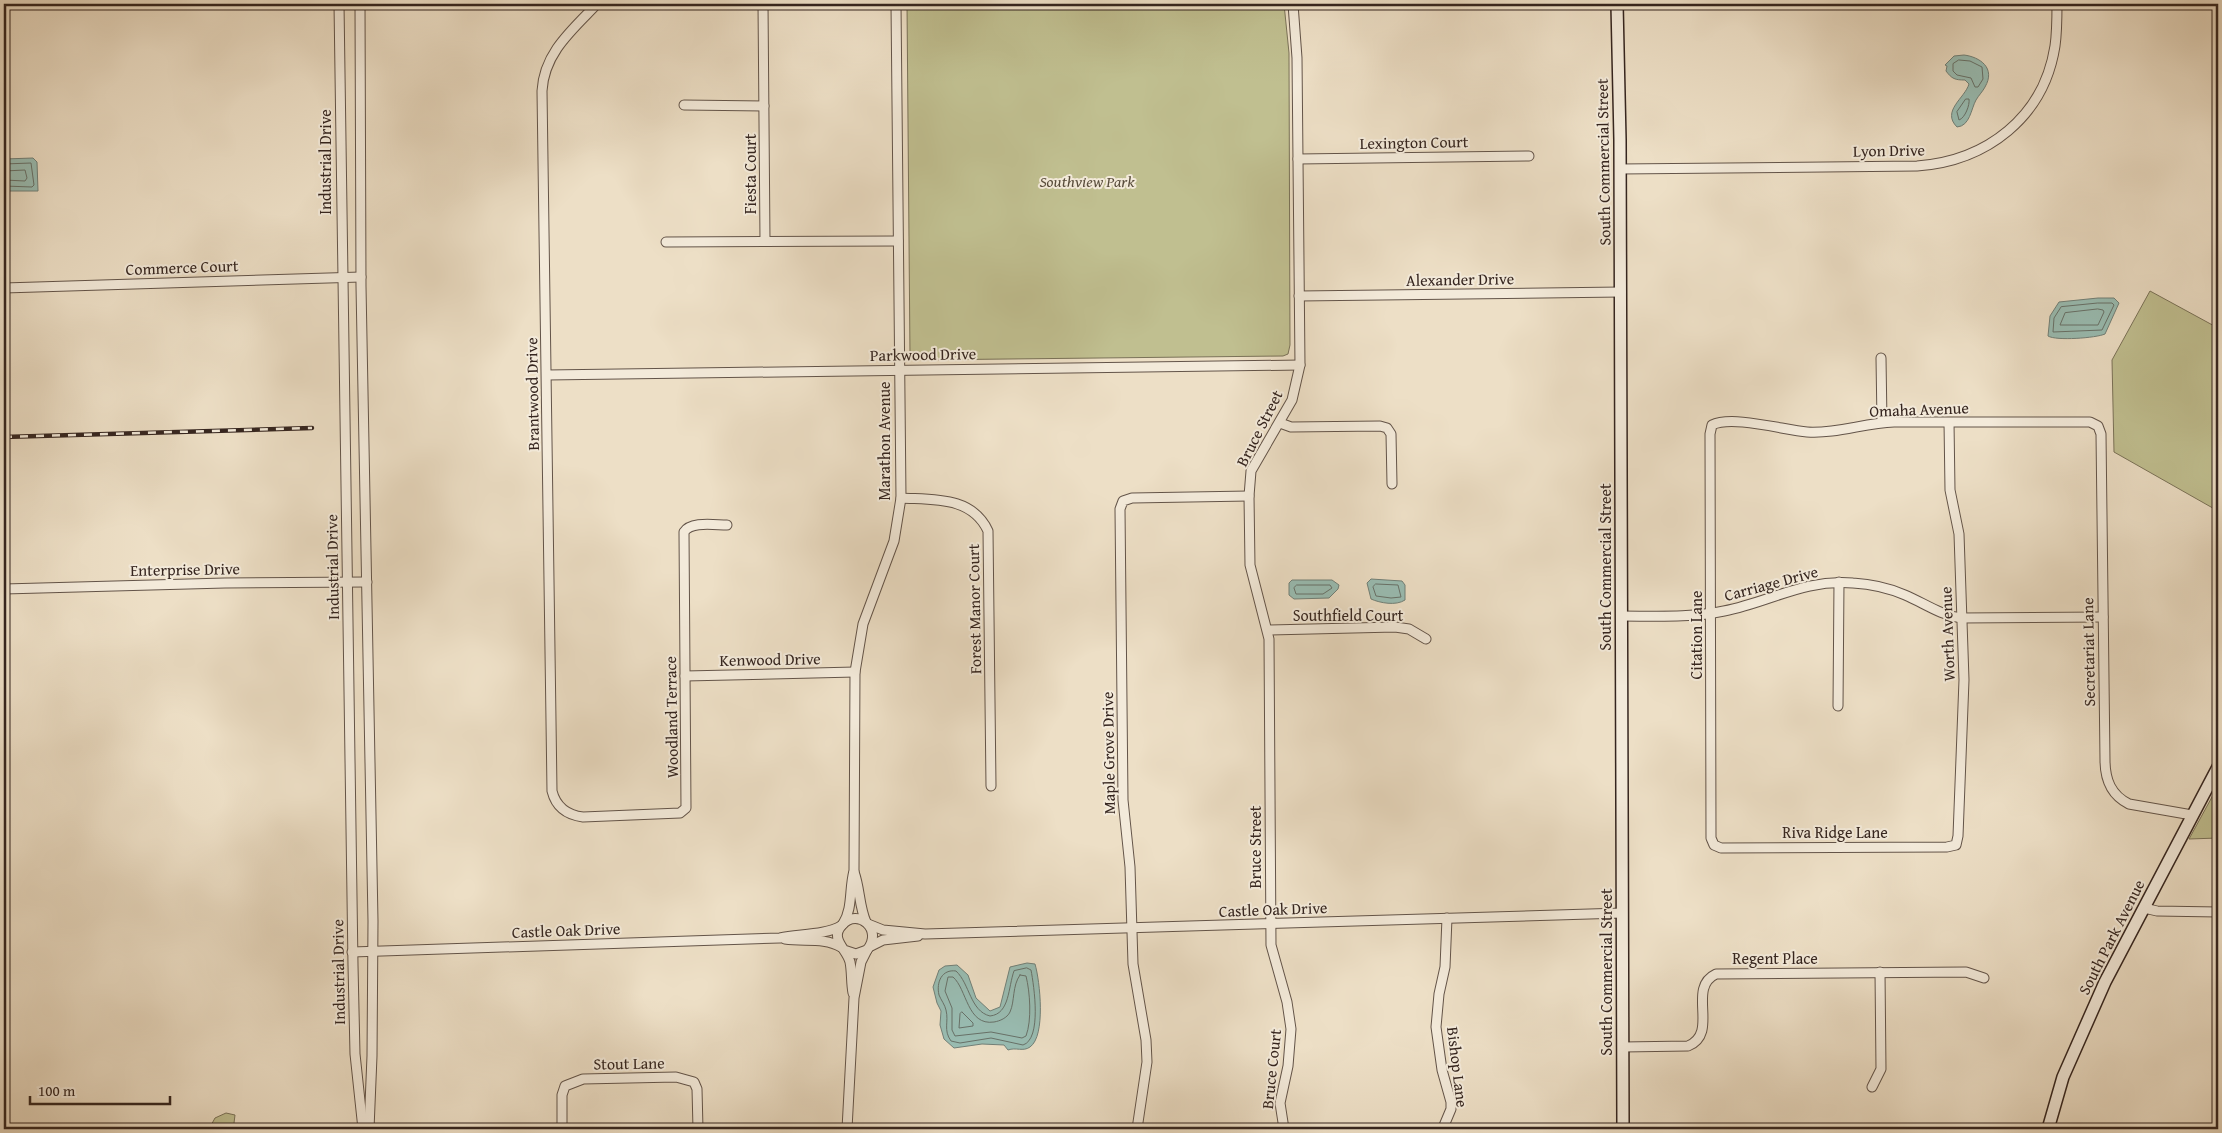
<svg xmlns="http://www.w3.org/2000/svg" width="2222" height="1133" viewBox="0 0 2222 1133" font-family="'Gentium Book Plus',serif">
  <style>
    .green { fill: #c0bf90; stroke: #7a7258 }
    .water { fill: #99bdb3; stroke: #718078 }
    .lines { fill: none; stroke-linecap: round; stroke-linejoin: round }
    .shore { stroke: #677169; stroke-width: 1 }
    .street-casing { stroke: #635449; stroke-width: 11 }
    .secondary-casing { stroke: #35251f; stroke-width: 14 }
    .street { stroke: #f3eada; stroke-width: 9 }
    .secondary { stroke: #f3eada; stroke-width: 11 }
    .rail-casing { stroke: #35251f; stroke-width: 4.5 }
    .rail { stroke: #f3eada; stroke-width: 2.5; stroke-dasharray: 8; stroke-linecap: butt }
    .labels { text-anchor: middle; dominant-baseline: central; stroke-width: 4; stroke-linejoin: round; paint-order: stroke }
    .street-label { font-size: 16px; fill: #35251f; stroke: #f3eada }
    .park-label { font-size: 16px; font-style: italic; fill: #584c3b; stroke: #f3eada }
  </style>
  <rect width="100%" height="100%" fill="#eddfc6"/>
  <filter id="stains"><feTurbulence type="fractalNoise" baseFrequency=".004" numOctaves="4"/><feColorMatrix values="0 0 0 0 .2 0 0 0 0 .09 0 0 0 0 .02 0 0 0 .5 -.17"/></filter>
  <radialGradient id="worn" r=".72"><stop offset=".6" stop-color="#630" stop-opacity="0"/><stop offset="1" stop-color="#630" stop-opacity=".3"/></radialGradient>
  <g class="green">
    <polygon points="907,4 1284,4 1289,53 1290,345 1288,354 1283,356 917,360 910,357"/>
    <polygon points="2150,291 2218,328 2218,511 2114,452 2112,360"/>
    <polygon points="2218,786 2218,838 2189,839"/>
    <polygon points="226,1113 235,1115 234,1123 230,1129 209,1129 215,1118"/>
  </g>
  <g class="water">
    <path d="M1964,55c16,2 32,13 21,32 -2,4 -6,8 -9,13 -5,9 -6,26 -19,27 -16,-16 8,-29 12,-43l-4,-4c-10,0 -13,-1 -19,-9l1,-5 -2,-1 9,-9z"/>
    <polygon points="33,158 37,162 38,191 4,191 4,159"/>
    <path d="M2098,298h16l5,5 -14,31c-9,4 -49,7 -57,2l2,-20 9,-14z"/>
    <path d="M1371,579l31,2 3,4v15c-9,6 -25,3 -34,-1l-4,-16z"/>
    <polygon points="1292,580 1332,580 1339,585 1338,589 1329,598 1294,599 1289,595 1289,583"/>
    <path d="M1027,963l8,1c5,17 11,72 -5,83 -7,5 -14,0 -22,3l-4,-5 -22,-1 -28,4 -10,-9 -4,-14 1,-14 -4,-8 -4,-16 6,-17 6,-4 12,-1 11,10 8,23 14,13 10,-4 10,-40z"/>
  </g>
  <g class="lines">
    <g class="shore">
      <polygon points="1959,60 1970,61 1982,67 1983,79 1978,87 1975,87 1971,78 1957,75 1953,71 1953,64"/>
      <path d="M1966,99h3c1,6 -4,19 -10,21l-2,-8z"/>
      <polyline points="4,164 31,163 34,185 32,187 4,186"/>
      <polyline points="4,171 25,170 27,178 25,181 4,180"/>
      <polygon points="2098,303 2112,303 2114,305 2102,330 2053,332 2054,318 2061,307"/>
      <polygon points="2098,309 2103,310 2104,312 2098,325 2060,325 2065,313"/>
      <polygon points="1376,584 1398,585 1401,597 1391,598 1376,596 1373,587"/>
      <polygon points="1297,585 1330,585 1332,588 1323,594 1296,594 1294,588"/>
      <path d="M1027,968l4,2c3,16 11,69 -8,75l-32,-7 -31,5 -9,-2c-8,-11 -2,-19 -5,-31 -1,-5 -5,-10 -7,-15 -3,-13 3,-26 17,-24 14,13 14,40 34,45 20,-2 18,-29 24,-45z"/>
      <path d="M1020,975l6,1c4,16 6,44 0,60l-4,2 -31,-6 -36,4 -3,-6v-22l-7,-17 3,-14h5c14,12 14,49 41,45 6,-1 13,-4 16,-10 5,-11 2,-26 10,-37z"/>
      <polygon points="962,1012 973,1023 973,1026 959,1028 960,1014"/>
    </g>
    <defs>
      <g id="street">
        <polyline points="339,4 353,965 355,1054 363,1129"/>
        <polyline points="360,4 361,286 373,921 372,1056 369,1129"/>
        <path d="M597,4c-25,26 -53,49 -55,87l10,700c4,16 15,24 31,26l97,-4 6,-5 -2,-276c7,-11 30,-7 43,-7"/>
        <polyline points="763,4 765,241"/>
        <polyline points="684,105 764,106"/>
        <polyline points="1298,159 1529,156"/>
        <path d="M1620,169l297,-3c70,-5 127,-49 138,-120 2,-14 2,-28 2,-42"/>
        <polyline points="666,242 898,241"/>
        <polyline points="4,288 361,277"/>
        <polyline points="1299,296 1621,292"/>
        <polyline points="1881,358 1882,422"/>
        <polyline points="547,375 1300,365"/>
        <path d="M1949,422l1,68 9,44 5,146 -6,156 -2,9 -9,2 -226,1 -7,-3 -3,-7 -1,-404 2,-9c20,-10 72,5 95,7 30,2 57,-9 87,-10h196l8,4 3,8 4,326c0,20 6,35 24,44l63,11"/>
        <polyline points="1280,423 1291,427 1380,426 1387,428 1391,434 1392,484"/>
        <path d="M901,498c32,2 71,-2 87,33l3,255"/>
        <polyline points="4,589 225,583 367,582"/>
        <path d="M1621,616c34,0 70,2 103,-5 47,-9 78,-32 129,-28 18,1 36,5 52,12 19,8 35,20 56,23l142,-1"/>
        <polyline points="1268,630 1395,627 1409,629 1426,639"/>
        <polyline points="685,676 855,672"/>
        <polyline points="1838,706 1839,582"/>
        <path d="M854,872c6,16 5,34 12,50"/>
        <polyline points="2144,908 2157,911 2218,912"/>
        <path d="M843,924c10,-16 6,-35 11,-53l1,-199 8,-48 31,-83 7,-43 -5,-494"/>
        <polyline points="868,924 883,930 925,934 1622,913"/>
        <path d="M785,939c19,3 39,-2 56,8"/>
        <polyline points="871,946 883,940 918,936"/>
        <path d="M844,950l12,4 11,-4c17,-20 -9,-43 -25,-25 -13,14 5,24 8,37 2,10 1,21 3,31"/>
        <path d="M352,952l428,-14c19,-4 45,-3 61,-12"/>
        <path d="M1623,1047l65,-1c32,-13 -2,-58 28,-72l250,-2 18,6"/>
        <polyline points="1872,1087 1881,1069 1880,972"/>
        <polyline points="1443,1128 1451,1109 1451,1102 1442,1070 1436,1027 1439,994 1445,967 1447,918"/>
        <polyline points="562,1129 562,1095 565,1086 583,1079 676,1077 694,1082 697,1089 698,1129"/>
        <polyline points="847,1129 854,998 861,962 867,950"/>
        <polyline points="1137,1129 1147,1062 1146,1040 1133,964 1130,867 1123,800 1120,509 1123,501 1132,498 1249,496"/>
        <polyline points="1284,1129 1280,1103 1288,1066 1291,1029 1287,1002 1271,945 1269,639 1250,565 1249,496 1251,471 1292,400 1300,365 1297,58 1293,4"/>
      </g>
      <g id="secondary">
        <polyline points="1617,4 1620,140 1623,1129"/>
        <polyline points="2048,1129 2063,1077 2105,982 2218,767"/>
      </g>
    </defs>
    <use href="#street" class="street-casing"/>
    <use href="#secondary" class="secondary-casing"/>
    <use href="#street" class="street"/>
    <use href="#secondary" class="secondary"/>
    <defs>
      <polyline id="rail" points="4,437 312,428"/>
    </defs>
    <use href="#rail" class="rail-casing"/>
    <use href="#rail" class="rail"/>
  </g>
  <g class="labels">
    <g class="street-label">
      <text transform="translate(1414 142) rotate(-1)">Lexington Court</text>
      <text transform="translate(1889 150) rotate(-1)">Lyon Drive</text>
      <text transform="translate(325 162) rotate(-90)">Industrial Drive</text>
      <text transform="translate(1603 162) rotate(-91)">South Commercial Street</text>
      <text transform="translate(750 174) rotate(-90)">Fiesta Court</text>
      <text transform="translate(182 267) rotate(-2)">Commerce Court</text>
      <text transform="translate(1460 279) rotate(-1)">Alexander Drive</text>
      <text transform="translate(923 354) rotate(-1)">Parkwood Drive</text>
      <text transform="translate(532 394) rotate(-91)">Brantwood Drive</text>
      <text transform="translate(1919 409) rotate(-2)">Omaha Avenue</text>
      <text transform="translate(1259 428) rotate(-63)">Bruce Street</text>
      <text transform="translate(884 441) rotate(-90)">Marathon Avenue</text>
      <text transform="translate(332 567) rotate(-91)">Industrial Drive</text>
      <text transform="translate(1605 567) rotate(-90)">South Commercial Street</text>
      <text transform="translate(185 569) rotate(-1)">Enterprise Drive</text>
      <text transform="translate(1771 583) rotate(-15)">Carriage Drive</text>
      <text transform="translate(974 609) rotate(-91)">Forest Manor Court</text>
      <text x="1348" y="615">Southfield Court</text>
      <text transform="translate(1947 634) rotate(-92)">Worth Avenue</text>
      <text transform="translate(1696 635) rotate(-90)">Citation Lane</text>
      <text transform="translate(2088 652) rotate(-91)">Secretariat Lane</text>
      <text transform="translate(770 659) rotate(-1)">Kenwood Drive</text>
      <text transform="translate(671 717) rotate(-91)">Woodland Terrace</text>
      <text transform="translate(1108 753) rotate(-91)">Maple Grove Drive</text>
      <text x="1835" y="832">Riva Ridge Lane</text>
      <text transform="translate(1255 847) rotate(-90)">Bruce Street</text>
      <text transform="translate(1273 909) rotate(-2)">Castle Oak Drive</text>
      <text transform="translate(566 930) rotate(-2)">Castle Oak Drive</text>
      <text transform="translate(2111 937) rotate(-63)">South Park Avenue</text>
      <text x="1775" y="958">Regent Place</text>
      <text transform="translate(338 972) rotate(-91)">Industrial Drive</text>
      <text transform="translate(1606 972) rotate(-90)">South Commercial Street</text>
      <text transform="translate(629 1063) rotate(-1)">Stout Lane</text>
      <text transform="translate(1458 1067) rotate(83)">Bishop Lane</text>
      <text transform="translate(1271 1069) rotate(-84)">Bruce Court</text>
    </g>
    <g class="park-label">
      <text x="1087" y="181">Southview Park</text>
    </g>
  </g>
  <rect width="2222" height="1133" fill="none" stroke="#eddfc6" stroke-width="20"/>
  <rect x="5" y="5" width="2212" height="1123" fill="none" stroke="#35251f" stroke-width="2.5"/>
  <rect x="10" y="10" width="2202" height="1113" fill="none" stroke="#35251f"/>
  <path d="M30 1096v8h140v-8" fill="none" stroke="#35251f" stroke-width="2.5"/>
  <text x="38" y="1096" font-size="15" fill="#35251f" stroke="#f3eada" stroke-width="4" paint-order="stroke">100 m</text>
  <rect width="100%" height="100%" filter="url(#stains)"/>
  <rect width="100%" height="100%" fill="url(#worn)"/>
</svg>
